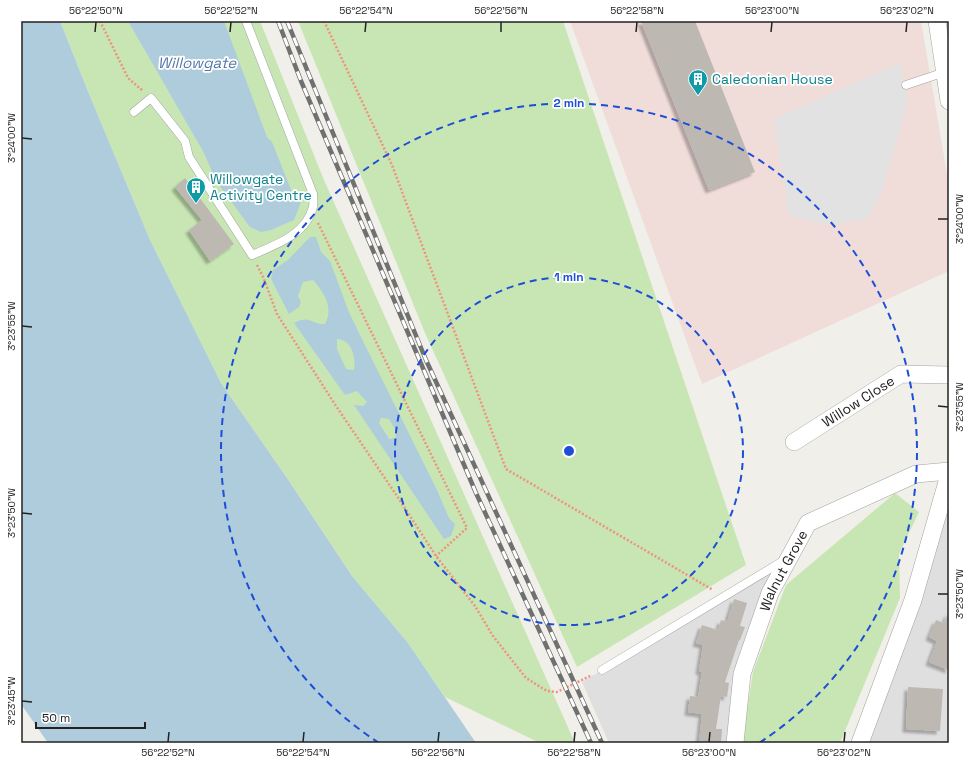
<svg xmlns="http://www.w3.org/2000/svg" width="970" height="764" viewBox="0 0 970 764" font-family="'Space Grotesk',sans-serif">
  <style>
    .residential { fill: #e0dfdf }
    .commercial { fill: #f0ddda }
    .grass { fill: #c8e6b4 }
    .parking { fill: #e2e2e2 }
    .water { fill: #aeccdb; fill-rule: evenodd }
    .building { fill: #beb8b2; filter: url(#shadow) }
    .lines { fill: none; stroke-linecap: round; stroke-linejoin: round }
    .lane-casing { stroke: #a3a3a3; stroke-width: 9 }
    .street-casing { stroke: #a3a3a3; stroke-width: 18 }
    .path { stroke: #ef937c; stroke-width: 2.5; stroke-dasharray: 2 2; stroke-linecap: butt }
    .lane { stroke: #fff; stroke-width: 8 }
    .street { stroke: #fff; stroke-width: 17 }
    .rail-casing { stroke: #707070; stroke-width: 4.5 }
    .rail { stroke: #fff; stroke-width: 3; stroke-dasharray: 9; stroke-linecap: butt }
    .ticks { fill: none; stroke: #222; stroke-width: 1.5 }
    .ring { fill: none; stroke: #1d4ed8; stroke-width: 2; stroke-dasharray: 7 5 }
    .labels { text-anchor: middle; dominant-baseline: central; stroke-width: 3.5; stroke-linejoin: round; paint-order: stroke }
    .culture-label { font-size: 14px; fill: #0d838f; stroke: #fff; text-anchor: start }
    .street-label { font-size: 14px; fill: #222; stroke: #fff }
    .water-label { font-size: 15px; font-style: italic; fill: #5578ab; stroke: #fff }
    .centre { fill: #1d4ed8; stroke: #fff; stroke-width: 2 }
    .ring-label { font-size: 12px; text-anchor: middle; font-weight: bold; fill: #1d4ed8; stroke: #fff; stroke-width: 3.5; stroke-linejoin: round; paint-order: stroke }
    .neatline { fill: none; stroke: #222; stroke-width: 1.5 }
    .ticks-label { font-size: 10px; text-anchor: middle; fill: #222 }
  </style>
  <defs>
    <filter id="shadow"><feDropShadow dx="-3.5" dy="3.5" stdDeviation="1" flood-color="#0004"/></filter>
  </defs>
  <rect width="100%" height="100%" fill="#f1efe9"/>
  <g class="residential">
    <polygon points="949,475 949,743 860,743"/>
    <polygon points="790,557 742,674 735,743 609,743 582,682"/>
  </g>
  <polygon class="commercial" points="570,21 921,21 949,186 949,271 702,384"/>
  <g class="grass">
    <polygon points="60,21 260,21 324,180 575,743 540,743 445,697 408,643 352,576 289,481 221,383 150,240 89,94"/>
    <polygon points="298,21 563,21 746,565 577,667 425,333"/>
    <polygon points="895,493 919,512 899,554 900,598 840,743 742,743 753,672 786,585"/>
  </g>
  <polygon class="parking" points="900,63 908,101 882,191 867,219 828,225 789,216 774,119"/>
  <g class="water">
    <polygon points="21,21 60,21 89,94 150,240 221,383 289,481 352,576 408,643 476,743 48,743 21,704"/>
    <polygon points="128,21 224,21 267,137 272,142 292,192 301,202 294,220 271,230 261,232 250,227 216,181 204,153"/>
    <path d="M310,237h6l5,15 9,9 18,49 10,21 79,159 12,28 6,6 -4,12 -7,3 -90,-134 9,1 4,-4 -10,-11 -12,4 -51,-72c16,-9 18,2 31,1 9,-16 -1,-32 -12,-44l-10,2 -5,14 3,6 -2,5 -10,7 -18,-35 2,-9 15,-10zM337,339c15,1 19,18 17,31l-8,-1 -9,-20zM381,418l8,1 7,12v7l-7,1 -10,-16z"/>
  </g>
  <g class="building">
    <polygon points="641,21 695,21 755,172 709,190"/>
    <polygon points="185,178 234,244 210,261 189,230 202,220 175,187"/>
    <polygon points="734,599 747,603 740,626 745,627 740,640 739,640 725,682 729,683 727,697 721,696 716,729 722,729 721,743 699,743 702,714 688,712 690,696 698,697 702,672 699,671 703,645 696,643 702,625 718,630 721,620 727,622"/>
    <polygon points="948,613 949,613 949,670 929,662 937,641 929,637 936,620 944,623"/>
    <polygon points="908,687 943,689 940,731 906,729"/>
  </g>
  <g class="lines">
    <defs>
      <g id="lane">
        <polyline points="906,85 945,72"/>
        <path d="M134,112l17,-14 34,43 4,16 63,98c23,-10 54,-20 61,-48 1,-4 0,-9 0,-13l-67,-173"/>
        <polyline points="602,670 783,561"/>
      </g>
      <g id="street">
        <polyline points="937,21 949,101"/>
        <path id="s1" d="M794,442l107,-68 48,1"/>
        <path id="s2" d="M735,743l7,-69 28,-81 38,-70 108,-49 33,-3"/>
        <polyline points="860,743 913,600 949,475"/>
      </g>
    </defs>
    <use href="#lane" class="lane-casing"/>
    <use href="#street" class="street-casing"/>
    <g class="path">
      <polyline points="100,21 128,78 143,91"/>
      <polyline points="324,21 392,165 506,469 713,590"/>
      <polyline points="318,223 467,528 436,556"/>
      <polyline points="257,265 264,279 277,314 336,406 397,496 436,556 475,606 493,636 526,678 547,691 557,692 592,675"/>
    </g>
    <use href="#lane" class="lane"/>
    <use href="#street" class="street"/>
    <defs>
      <g id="rail">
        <polyline points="278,21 301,81 476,493 591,743"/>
        <polyline points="287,21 426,360 602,743"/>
      </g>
    </defs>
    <use href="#rail" class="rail-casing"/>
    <use href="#rail" class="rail"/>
  </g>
  <path class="ticks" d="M95,32l1,-10M230,32l1,-10M365,32l1,-10M501,32v-10M636,32l1,-10M771,32l1,-10M906,32l1,-10M22,138l10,1M938,219h10M22,326l10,1M938,406l10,1M22,513l10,1M938,594h10M22,701l10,1M168,742l1,-10M303,742l1,-10M438,742l1,-10M574,742l1,-10M709,742l1,-10M844,742l1,-10"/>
  <g class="ring">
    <circle cx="569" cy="451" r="174"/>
    <path d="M379 743A348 348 0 1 1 759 743"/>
  </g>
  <defs>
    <symbol id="building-pin" viewBox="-11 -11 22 30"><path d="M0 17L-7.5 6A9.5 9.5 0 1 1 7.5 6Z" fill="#0f9aa8" stroke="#fff"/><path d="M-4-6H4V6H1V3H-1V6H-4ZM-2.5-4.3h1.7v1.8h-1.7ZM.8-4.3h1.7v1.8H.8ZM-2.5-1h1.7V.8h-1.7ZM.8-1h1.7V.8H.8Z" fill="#fff"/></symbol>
  </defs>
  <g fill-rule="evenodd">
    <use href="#building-pin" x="687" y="68" width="22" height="30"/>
    <use href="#building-pin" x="185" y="176" width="22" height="30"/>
  </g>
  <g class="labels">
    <g class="culture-label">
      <text x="712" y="79">Caledonian House</text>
      <text x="210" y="179">Willowgate<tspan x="210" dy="16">Activity Centre</tspan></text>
    </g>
    <g class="street-label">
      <text stroke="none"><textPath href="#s1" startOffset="76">Willow Close</textPath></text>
      <text stroke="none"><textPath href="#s2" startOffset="181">Walnut Grove</textPath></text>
    </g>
    <g class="water-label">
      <text x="197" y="62">Willowgate</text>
    </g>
  </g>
  <circle cx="569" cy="451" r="6" class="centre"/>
  <g class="ring-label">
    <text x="569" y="107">2 min</text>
    <text x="569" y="281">1 min</text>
  </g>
  <rect width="970" height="764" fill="none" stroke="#ffffff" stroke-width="44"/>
  <path d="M36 722v6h109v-6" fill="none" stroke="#222222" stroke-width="2"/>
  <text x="42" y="722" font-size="12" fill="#222222" stroke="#ffffff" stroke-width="3" paint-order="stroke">50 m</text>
  <rect x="22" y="22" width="926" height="720" class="neatline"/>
  <g class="ticks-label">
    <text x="96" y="14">56°22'50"N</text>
    <text x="231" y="14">56°22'52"N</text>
    <text x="366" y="14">56°22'54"N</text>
    <text x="501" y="14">56°22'56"N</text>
    <text x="637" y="14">56°22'58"N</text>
    <text x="772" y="14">56°23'00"N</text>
    <text x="907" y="14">56°23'02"N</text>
    <text transform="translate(11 138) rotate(-90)" y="4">3°24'00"W</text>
    <text transform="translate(959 219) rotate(-90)" y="4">3°24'00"W</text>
    <text transform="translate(11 326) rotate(-90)" y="4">3°23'55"W</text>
    <text transform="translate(959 407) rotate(-90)" y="4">3°23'55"W</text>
    <text transform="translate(11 513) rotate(-90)" y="4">3°23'50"W</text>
    <text transform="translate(959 594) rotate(-90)" y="4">3°23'50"W</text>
    <text transform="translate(11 701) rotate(-90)" y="4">3°23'45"W</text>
    <text x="168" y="756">56°22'52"N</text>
    <text x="303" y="756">56°22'54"N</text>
    <text x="438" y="756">56°22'56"N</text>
    <text x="574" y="756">56°22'58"N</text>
    <text x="709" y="756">56°23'00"N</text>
    <text x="844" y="756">56°23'02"N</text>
  </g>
</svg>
